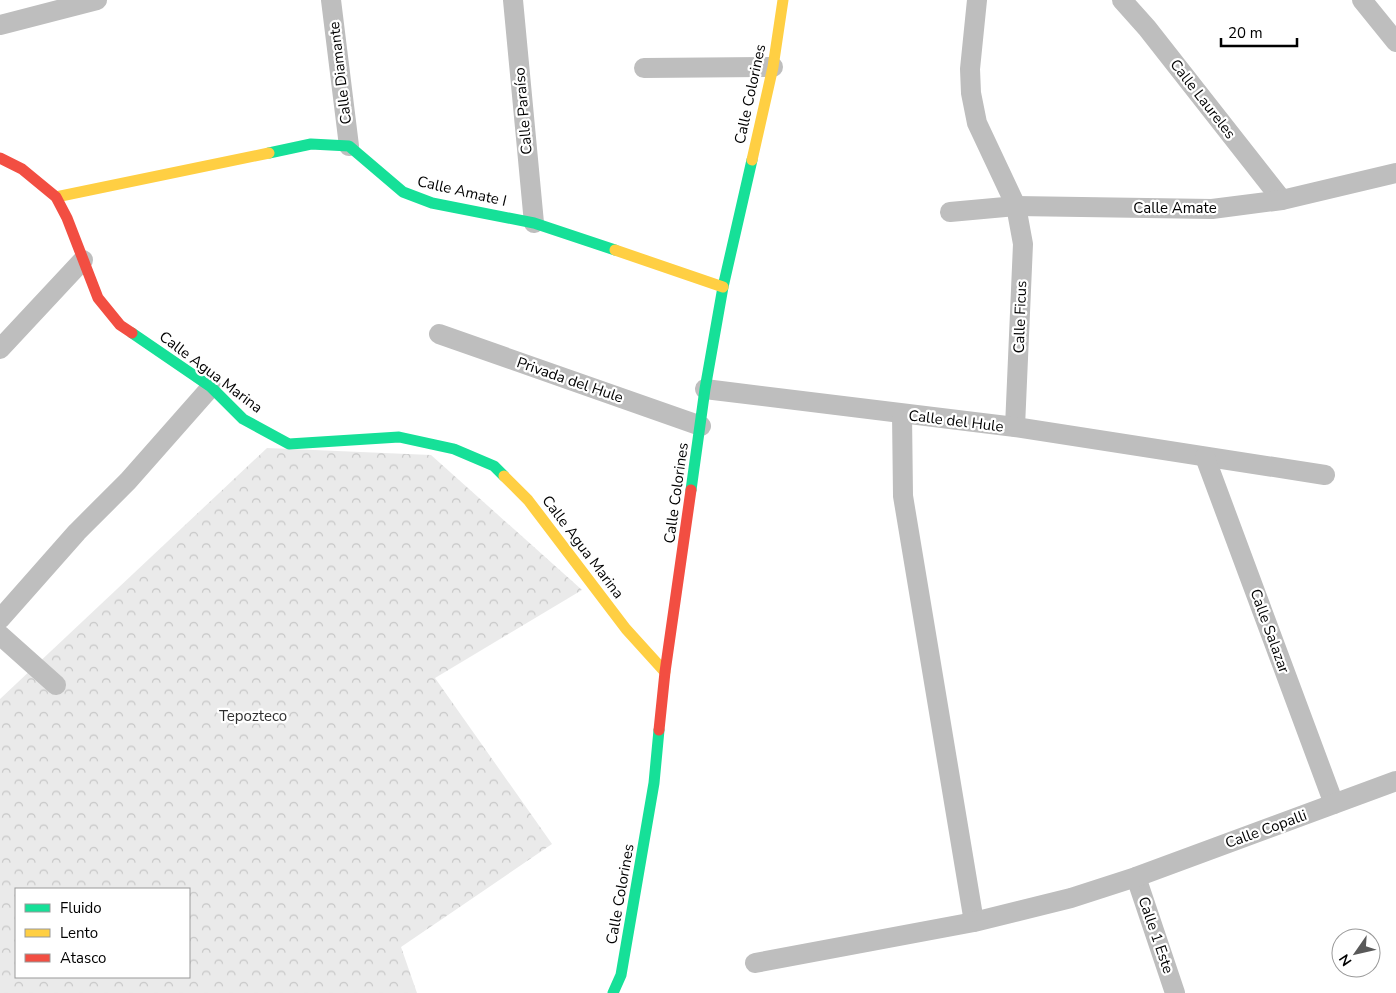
<svg xmlns="http://www.w3.org/2000/svg" width="1396" height="993" viewBox="0 0 1396 993" font-family="'Nunito Sans',sans-serif">
  <style>
    .forest { fill: url(#forest-crowns); fill-rule: evenodd }
    .lines { fill: none; stroke-linecap: round; stroke-linejoin: round }
    .street { stroke: #bebebe; stroke-width: 20 }
    .fast { stroke: #16e098; stroke-width: 11 }
    .slow { stroke: #ffcf43; stroke-width: 11 }
    .jam { stroke: #f24e42; stroke-width: 11 }
    .labels { text-anchor: middle; dominant-baseline: central; stroke-width: 4.5; stroke-linejoin: round; paint-order: stroke }
    .street-label { font-size: 15px; fill: #000; stroke: #fff }
    .park-label { font-size: 15px; fill: #2f2f2f; stroke: #fff }
  </style>
  <defs>
    <pattern id="forest-crowns" width="20" height="18" patternUnits="userSpaceOnUse" patternTransform="scale(1.25)"><rect width="20" height="18" fill="#eaeaea"/><path d="M2 6a3 3 0 1 1 6 0M12 15a3 3 0 1 1 6 0" fill="none" stroke="#c7c7c7"/></pattern>
  </defs>
  <rect width="100%" height="100%" fill="#fff"/>
  <path class="forest" d="M267,448l164,7 151,135 -147,88 117,166 -151,103 16,46h-417v-294zM16,889h173v88h-173z"/>
  <g class="lines">
    <g class="street">
      <polyline points="331,0 349,146"/>
      <polyline points="513,0 534,223"/>
      <polyline points="977,0 970,69 971,93 977,123 1016,206 1023,244 1015,427"/>
      <polyline points="1122,0 1147,28 1282,200"/>
      <polyline points="1362,0 1396,42"/>
      <polyline points="0,25 97,0"/>
      <polyline points="644,68 773,67"/>
      <polyline points="950,212 1016,206 1212,209 1282,200 1396,173"/>
      <polyline points="439,334 701,426"/>
      <polyline points="0,349 83,260"/>
      <polyline points="705,389 1015,427 1325,475"/>
      <polyline points="902,414 903,496 974,922"/>
      <polyline points="1205,457 1334,804"/>
      <polyline points="0,619 77,532 128,481 211,387"/>
      <polyline points="0,635 56,685"/>
      <polyline points="1136,877 1175,993"/>
      <polyline points="755,963 974,922 1071,898 1136,877 1396,781"/>
    </g>
    <g class="fast">
      <polyline points="269,153 311,144 349,146 403,192 432,203 534,223 615,250"/>
      <polyline points="132,333 211,387 243,419 289,444 399,437 454,449 494,466 504,476"/>
      <polyline points="691,490 705,389 723,287 752,160"/>
      <polyline points="613,993 621,975 654,783 659,730"/>
    </g>
    <g class="slow">
      <polyline points="752,160 773,67 783,0"/>
      <polyline points="56,197 269,153"/>
      <polyline points="615,250 723,287"/>
      <polyline points="504,476 528,500 626,629 665,672"/>
    </g>
    <g class="jam">
      <polyline points="0,158 22,169 56,197 67,218 98,298 120,325 132,333"/>
      <polyline points="659,730 665,672 691,490"/>
    </g>
  </g>
  <g class="labels">
    <g class="street-label">
      <text transform="translate(340 73) rotate(-97)">Calle Diamante</text>
      <text transform="translate(750 94) rotate(-78)">Calle Colorines</text>
      <text transform="translate(1203 99) rotate(52)">Calle Laureles</text>
      <text transform="translate(523 111) rotate(-95)">Calle Paraíso</text>
      <text transform="translate(462 191) rotate(13)">Calle Amate I</text>
      <text x="1175" y="208">Calle Amate</text>
      <text transform="translate(1020 317) rotate(-88)">Calle Ficus</text>
      <text transform="translate(211 372) rotate(37)">Calle Agua Marina</text>
      <text transform="translate(570 380) rotate(19)">Privada del Hule</text>
      <text transform="translate(956 421) rotate(7)">Calle del Hule</text>
      <text transform="translate(676 493) rotate(-82)">Calle Colorines</text>
      <text transform="translate(583 547) rotate(53)">Calle Agua Marina</text>
      <text transform="translate(1270 631) rotate(70)">Calle Salazar</text>
      <text transform="translate(1266 829) rotate(-20)">Calle Copalli</text>
      <text transform="translate(620 894) rotate(-80)">Calle Colorines</text>
      <text transform="translate(1156 935) rotate(71)">Calle 1 Este</text>
    </g>
    <g class="park-label">
      <text x="253" y="716">Tepozteco</text>
    </g>
  </g>
  <rect x="15" y="888" width="175" height="90" fill="#ffffff" stroke="#999999"/>
  <rect x="25" y="904" width="25" height="8" fill="#16e098" stroke="#999999"/>
  <text x="60" y="913" font-size="15" fill="#000000">Fluido</text>
  <rect x="25" y="929" width="25" height="8" fill="#ffcf43" stroke="#999999"/>
  <text x="60" y="938" font-size="15" fill="#000000">Lento</text>
  <rect x="25" y="954" width="25" height="8" fill="#f24e42" stroke="#999999"/>
  <text x="60" y="963" font-size="15" fill="#000000">Atasco</text>
  <g transform="translate(1356 953) rotate(236)"><circle r="24" fill="#ffffff" stroke="#999999"/>
  <path d="M0-4L9 19L0 12L-9 19Z" fill="#595959"/>
  <text y="-8" font-size="14" font-weight="bold" text-anchor="middle" fill="#000000">N</text>
  </g>
  <path d="M1221 38v8h76v-8" fill="none" stroke="#000000" stroke-width="2.5"/>
  <text x="1228" y="38" font-size="15" fill="#000000" stroke="#ffffff" stroke-width="4" paint-order="stroke">20 m</text>
</svg>
